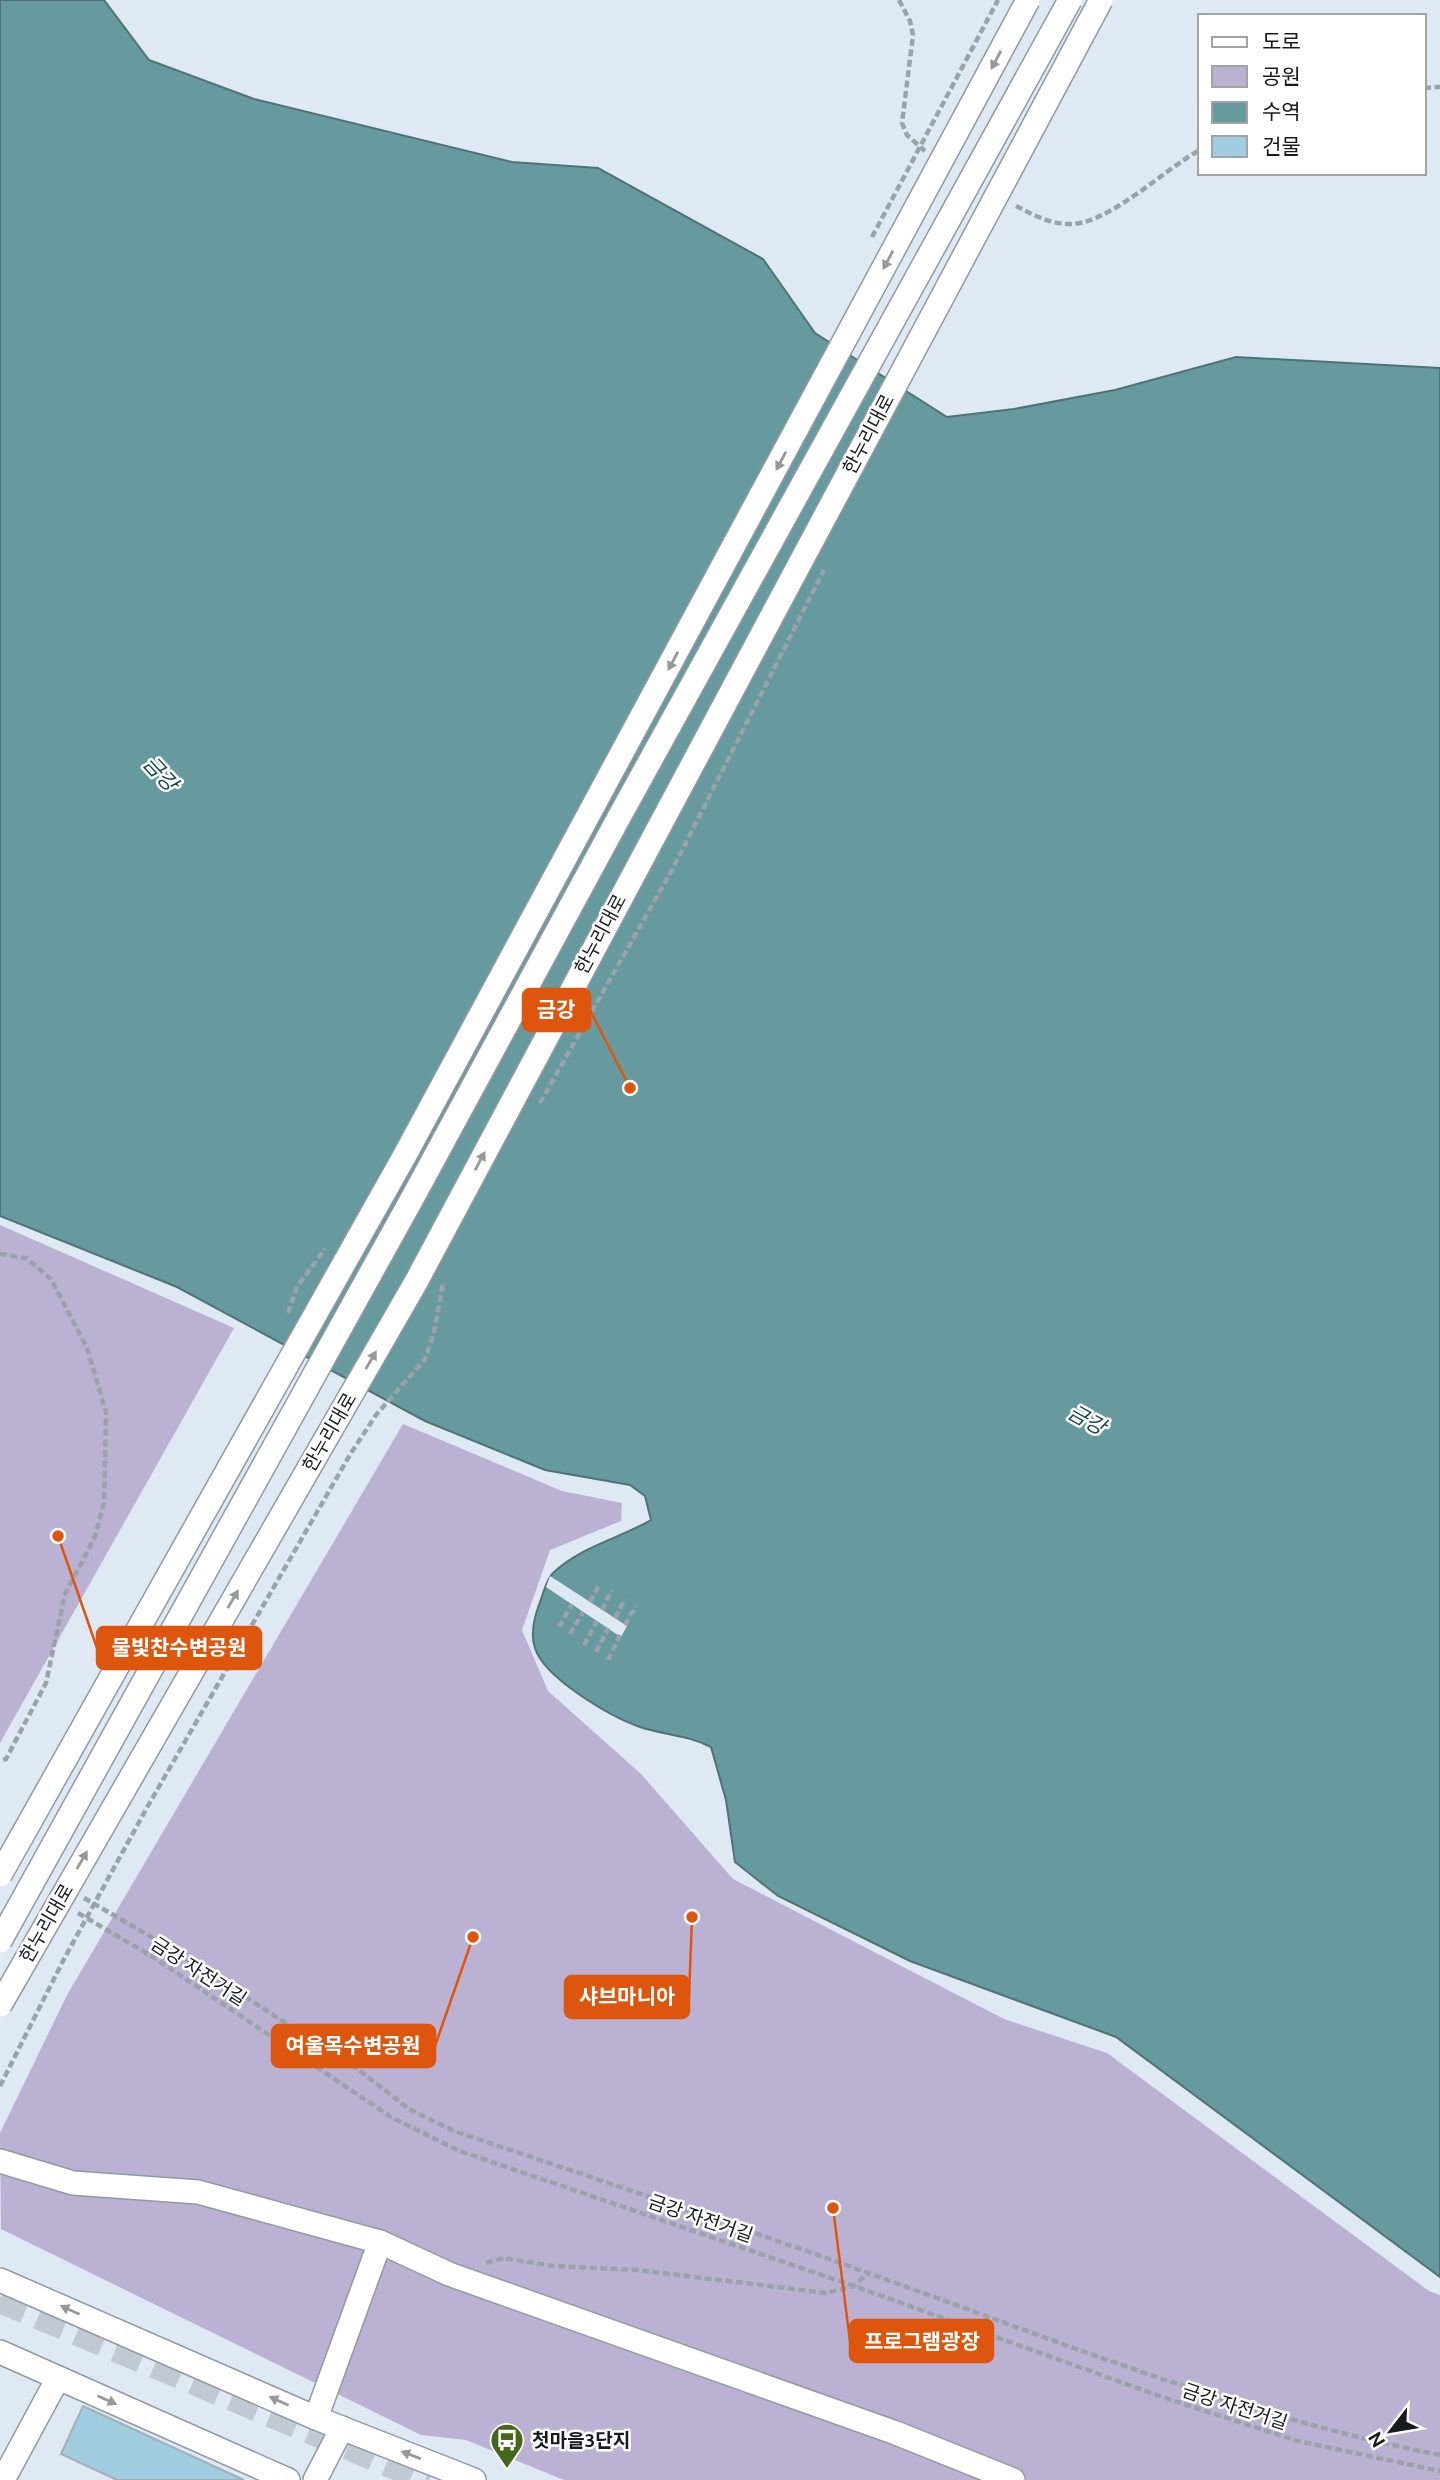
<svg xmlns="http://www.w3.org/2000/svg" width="1440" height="2480" viewBox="0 0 1440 2480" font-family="Ubuntu,'Noto Sans KR',sans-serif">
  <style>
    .green { fill: #bbb1d3 }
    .water { fill: #679a9e; stroke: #4f7377; stroke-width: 2 }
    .pier { fill: #dfe9f3 }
    .building { fill: #a0cde0; stroke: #a3b0b6; stroke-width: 2 }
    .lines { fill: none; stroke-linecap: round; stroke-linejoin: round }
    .major-tunnel { stroke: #c1cad3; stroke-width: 28; stroke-dasharray: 28 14; stroke-linecap: butt }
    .minor-casing { stroke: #919aa4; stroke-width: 26 }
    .path { stroke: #9aa2aa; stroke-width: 4.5; stroke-dasharray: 7 3.5; stroke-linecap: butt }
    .minor { stroke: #fff; stroke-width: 23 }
    .minor-bridge-casing { stroke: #919aa4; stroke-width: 26; stroke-linecap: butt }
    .path-bridge { stroke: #9aa2aa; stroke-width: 4.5; stroke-dasharray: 7 3.5; stroke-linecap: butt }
    .minor-bridge { stroke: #fff; stroke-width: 23 }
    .oneway { fill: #969899 }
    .labels { text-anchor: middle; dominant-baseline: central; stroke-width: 5; stroke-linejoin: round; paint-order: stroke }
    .street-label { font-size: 19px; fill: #16191d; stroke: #fff }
    .poi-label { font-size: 19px; font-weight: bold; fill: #16191d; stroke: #fff; text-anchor: start }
    .water-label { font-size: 21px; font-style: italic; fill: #17474b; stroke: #fff }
    .leader { fill: none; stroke: #de560d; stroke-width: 2.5 }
    .callout-dot { fill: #de560d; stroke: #fff; stroke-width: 2.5 }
    .callout { fill: #de560d; stroke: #de560d; stroke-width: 2.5 }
    .callout-label { font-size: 21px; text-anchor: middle; font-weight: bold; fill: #fff }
  </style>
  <rect width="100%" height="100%" fill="#dfe9f3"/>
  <g class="green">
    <polygon points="0,1225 234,1328 0,1743"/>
    <polygon points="403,1424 562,1491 622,1503 621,1521 550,1550 522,1630 548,1691 641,1774 733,1879 1004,2019 1107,2053 1429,2291 1440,2295 1440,2480 564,2480 466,2440 421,2435 1,2229 0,2133 67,1995"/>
  </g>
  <path class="water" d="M0,0h104l45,60 105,39 258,63 86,6 165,91 52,74 132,84 67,-8 101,-19 121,-33 204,11v1909l-324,-240 -206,-76 -132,-65 -43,-34 -9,-62 -15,-53c-23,-12 -47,-12 -71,-20 -29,-10 -96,-49 -105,-79 -5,-14 0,-33 5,-46 4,-10 6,-22 13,-29 27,-26 65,-34 98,-53l-6,-24 -15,-11 -85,-15 -120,-49 -248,-134 -177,-71z"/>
  <polygon class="pier" points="550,1576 627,1626 621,1637 546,1587"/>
  <polygon class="building" points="83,2406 244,2480 117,2480 61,2454"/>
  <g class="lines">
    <polyline class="major-tunnel" points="0,2299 429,2480"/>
    <defs>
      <g id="minor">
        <polyline points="0,2161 73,2183 198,2192 380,2242 449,2274 896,2433 1013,2480"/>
        <polyline points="0,2280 316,2418 474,2480"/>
        <polyline points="0,2352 288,2480"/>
        <polyline points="316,2418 380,2242"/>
        <polyline points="3,2480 58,2378"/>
        <polyline points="315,2480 342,2428"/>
      </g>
    </defs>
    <use href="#minor" class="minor-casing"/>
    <g class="path">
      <polyline points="899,0 910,21 913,35 902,123 907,135 925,151"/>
      <polyline points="1424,88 1440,87"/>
      <path d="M1016,206c16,8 34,18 52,18 39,2 95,-54 132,-74"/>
      <polyline points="0,1254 26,1258 51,1279 87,1348 106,1412 104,1503 95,1537 65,1594 46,1683 6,1759 0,1761"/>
      <polyline points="590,1602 599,1585"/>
      <polyline points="602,1610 612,1590"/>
      <polyline points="615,1618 625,1599"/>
      <polyline points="625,1625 636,1606"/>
      <polyline points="559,1627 572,1604"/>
      <polyline points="570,1634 583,1612"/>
      <polyline points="584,1645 597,1621"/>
      <polyline points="596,1652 608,1628"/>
      <polyline points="608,1660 620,1635"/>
      <path d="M84,1898l76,44 199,128 50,39 45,22c154,52 308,103 461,159 173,63 344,130 525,165"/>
      <polyline points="78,1913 153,1957 391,2117 457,2150 854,2286 1168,2399 1298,2441 1440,2471"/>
      <polyline points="486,2263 503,2258 554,2266 638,2270 826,2293 854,2286 868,2273"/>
    </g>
    <use href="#minor" class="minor"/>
    <defs>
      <g id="minor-bridge">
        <polyline points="0,1875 405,1155 1028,0"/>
        <polyline points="0,1941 413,1197 618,819 1070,0"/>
        <polyline points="0,2005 416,1282 1101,0"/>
      </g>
    </defs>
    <use href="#minor-bridge" class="minor-bridge-casing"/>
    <g class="path-bridge">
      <polyline points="872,237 998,0"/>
      <polyline points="540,1103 672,870 824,570"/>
      <polyline points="288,1313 297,1287 325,1249"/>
      <polyline points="0,2086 64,1959 149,1804 351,1453 376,1415 425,1359 434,1333 443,1283"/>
    </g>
    <use href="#minor-bridge" class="minor-bridge"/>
  </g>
  <defs><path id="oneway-solid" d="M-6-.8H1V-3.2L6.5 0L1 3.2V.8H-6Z" transform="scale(1.75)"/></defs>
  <g class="oneway">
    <use href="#oneway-solid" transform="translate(996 60) rotate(118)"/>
    <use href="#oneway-solid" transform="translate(888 260) rotate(118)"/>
    <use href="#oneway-solid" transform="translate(781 461) rotate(118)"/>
    <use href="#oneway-solid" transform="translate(673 661) rotate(118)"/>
    <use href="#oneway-solid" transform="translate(480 1161) rotate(-62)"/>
    <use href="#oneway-solid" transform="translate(371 1360) rotate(-60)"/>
    <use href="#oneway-solid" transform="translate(233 1599) rotate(-60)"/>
    <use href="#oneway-solid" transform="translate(82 1860) rotate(-60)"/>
    <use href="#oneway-solid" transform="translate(70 2310) rotate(-156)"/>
    <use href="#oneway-solid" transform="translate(107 2400) rotate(24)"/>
    <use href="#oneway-solid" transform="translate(279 2401) rotate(-156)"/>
    <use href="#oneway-solid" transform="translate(411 2455) rotate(-159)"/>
  </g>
  <defs>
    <symbol id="bus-pin" viewBox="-11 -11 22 30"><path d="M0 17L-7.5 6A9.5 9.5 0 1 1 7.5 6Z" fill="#45651a" stroke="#fff"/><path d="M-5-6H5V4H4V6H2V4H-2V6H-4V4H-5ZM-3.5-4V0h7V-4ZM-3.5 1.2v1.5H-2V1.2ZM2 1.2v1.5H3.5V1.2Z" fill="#fff"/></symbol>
  </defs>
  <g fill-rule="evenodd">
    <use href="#bus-pin" x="488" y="2421" width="38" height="52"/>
  </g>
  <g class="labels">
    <g class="street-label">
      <text transform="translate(868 434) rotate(-62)">한누리대로</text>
      <text transform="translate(600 934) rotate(-62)">한누리대로</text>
      <text transform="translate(329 1432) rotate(-60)">한누리대로</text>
      <text transform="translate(46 1923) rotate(-60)">한누리대로</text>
      <text transform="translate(199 1971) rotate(33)">금강 자전거길</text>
      <text transform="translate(701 2218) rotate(19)">금강 자전거길</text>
      <text transform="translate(1235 2406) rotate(18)">금강 자전거길</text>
    </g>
    <g class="poi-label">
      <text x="532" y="2440">첫마을3단지</text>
    </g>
    <g class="water-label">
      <text transform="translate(161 773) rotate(47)">금강</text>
      <text transform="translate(1087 1419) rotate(29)">금강</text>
    </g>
  </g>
  <path class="leader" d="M630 1088L590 1010M58 1536L97 1648M692 1917L689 1997M473 1937L435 2046M833 2208L850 2341"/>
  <g class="callout-dot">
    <circle cx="630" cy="1088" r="7"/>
    <circle cx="58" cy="1536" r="7"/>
    <circle cx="692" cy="1917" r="7"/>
    <circle cx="473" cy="1937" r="7"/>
    <circle cx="833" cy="2208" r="7"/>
  </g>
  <g class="callout">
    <rect x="523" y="989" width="67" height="42" rx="7"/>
    <rect x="97" y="1627" width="164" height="42" rx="7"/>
    <rect x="565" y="1976" width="124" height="42" rx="7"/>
    <rect x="272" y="2025" width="163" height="42" rx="7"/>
    <rect x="850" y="2320" width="143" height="42" rx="7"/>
  </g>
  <g class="callout-label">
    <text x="556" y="1017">금강</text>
    <text x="179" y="1655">물빛찬수변공원</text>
    <text x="627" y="2004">샤브마니아</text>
    <text x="353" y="2053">여울목수변공원</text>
    <text x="922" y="2349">프로그램광장</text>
  </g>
  <rect x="1198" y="14" width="228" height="161" fill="#ffffff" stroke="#a2a3a5" stroke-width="2"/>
  <rect x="1212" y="37" width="35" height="10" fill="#ffffff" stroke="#a2a3a5" stroke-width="2"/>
  <text x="1262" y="49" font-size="21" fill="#16191d">도로</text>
  <rect x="1212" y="66" width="35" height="21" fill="#bbb1d3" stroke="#a2a3a5" stroke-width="2"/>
  <text x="1262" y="84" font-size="21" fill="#16191d">공원</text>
  <rect x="1212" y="102" width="35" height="21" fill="#679a9e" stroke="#a2a3a5" stroke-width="2"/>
  <text x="1262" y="119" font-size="21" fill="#16191d">수역</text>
  <rect x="1212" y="136" width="35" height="21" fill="#a0cde0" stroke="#a2a3a5" stroke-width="2"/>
  <text x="1262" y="154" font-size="21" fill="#16191d">건물</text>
  <g transform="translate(1391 2431) rotate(239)" stroke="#ffffff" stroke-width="5" paint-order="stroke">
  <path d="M0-5L12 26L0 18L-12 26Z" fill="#16191d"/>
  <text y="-10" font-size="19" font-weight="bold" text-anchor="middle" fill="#16191d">N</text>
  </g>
</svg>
